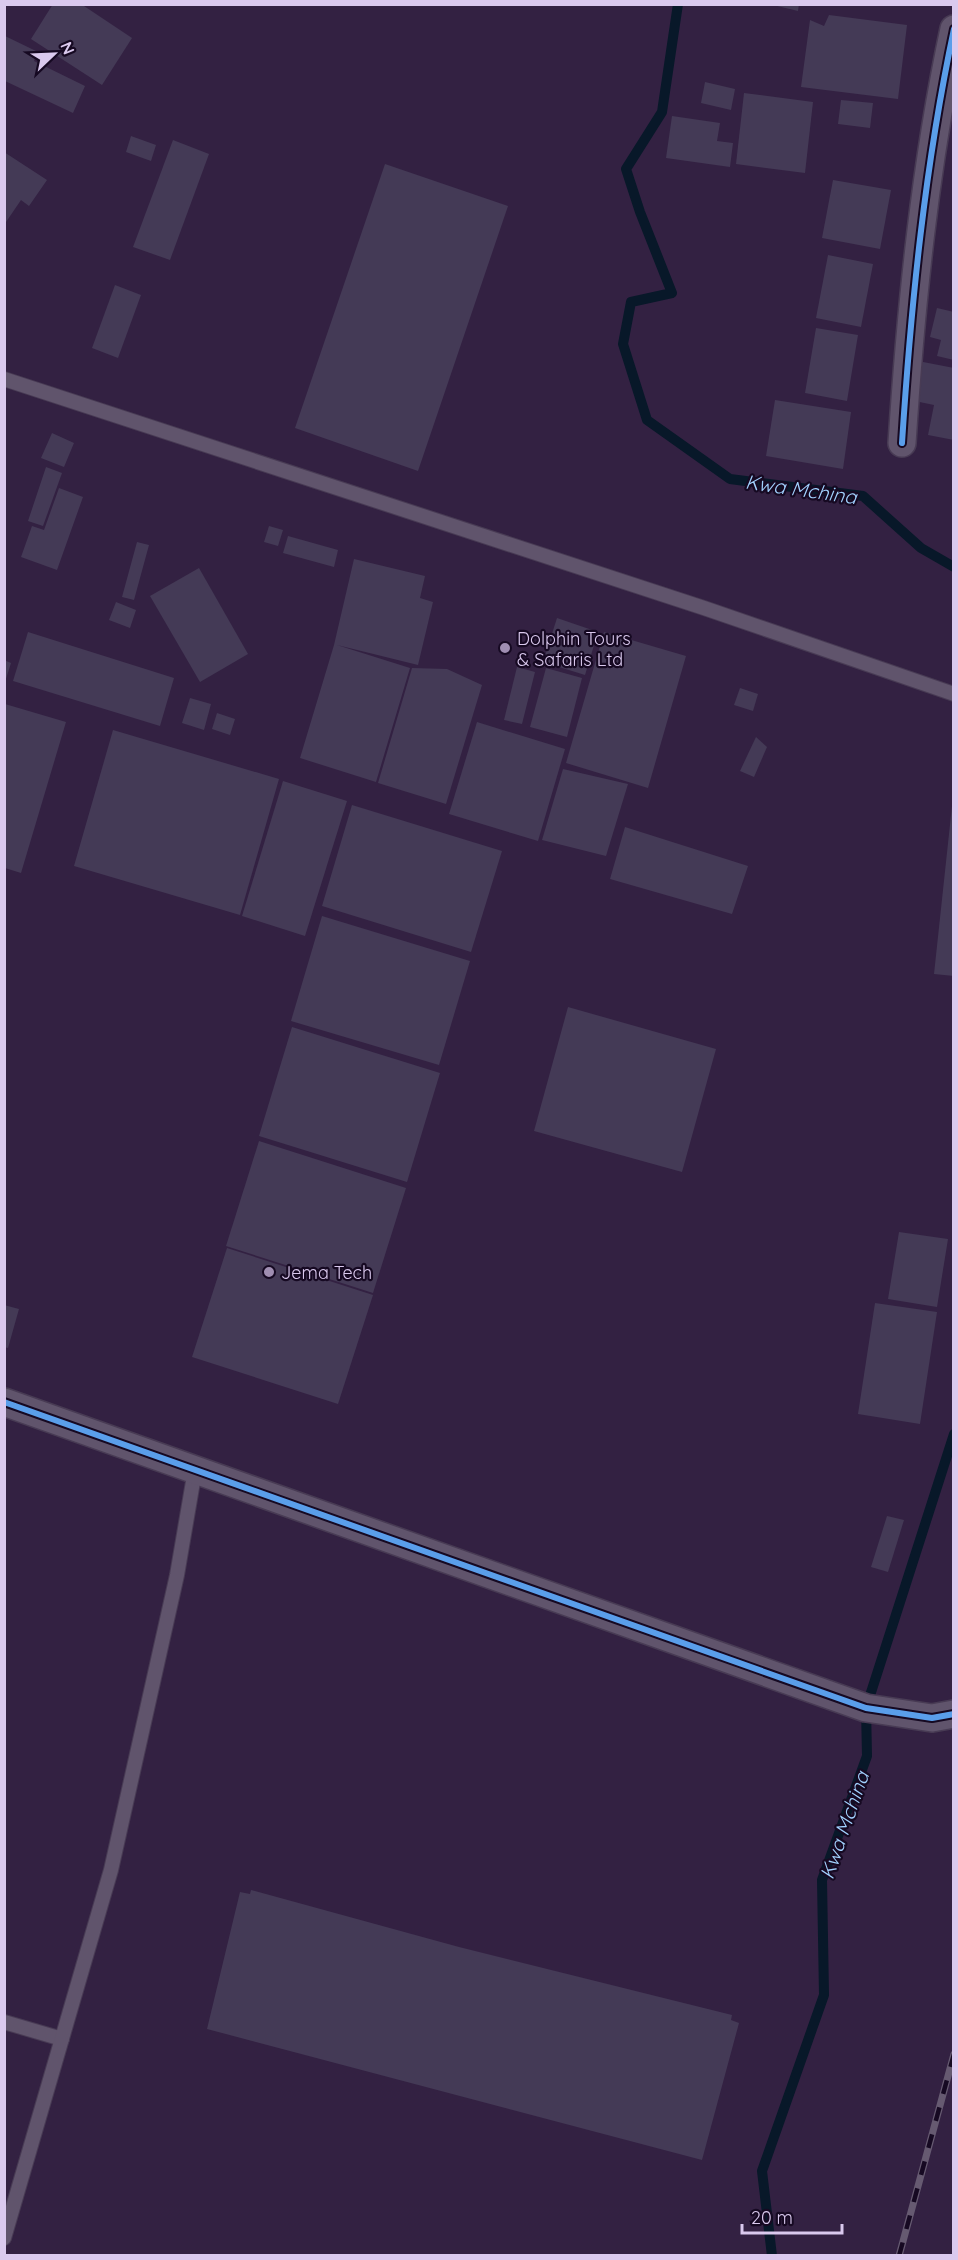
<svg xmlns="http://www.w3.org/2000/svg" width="958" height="2260" viewBox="0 0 958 2260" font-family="Quicksand,sans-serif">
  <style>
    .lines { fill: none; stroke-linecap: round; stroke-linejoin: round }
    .stream { stroke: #081829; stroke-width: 10 }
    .building { fill: #443a56 }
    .lane-casing { stroke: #483b54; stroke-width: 16 }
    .street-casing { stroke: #483b54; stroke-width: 30 }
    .lane { stroke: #60546c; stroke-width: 14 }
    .street { stroke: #60546c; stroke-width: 27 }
    .rail-casing { stroke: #665a71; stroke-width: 7 }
    .rail { stroke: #160922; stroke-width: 4.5; stroke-dasharray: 14; stroke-linecap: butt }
    .cycleway-casing { stroke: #160922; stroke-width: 10 }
    .cycleway { stroke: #5a9eea; stroke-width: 6 }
    .poi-dot { fill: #a08eb2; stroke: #160922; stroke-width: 2 }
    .labels { text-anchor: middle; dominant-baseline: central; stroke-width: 4.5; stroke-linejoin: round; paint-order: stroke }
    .poi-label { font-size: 18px; fill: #dac9ee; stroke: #160922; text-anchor: start }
    .water-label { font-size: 20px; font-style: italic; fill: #a2d2ff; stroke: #160922 }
  </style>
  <rect width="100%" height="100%" fill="#332142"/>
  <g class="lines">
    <g class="stream">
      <polyline points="678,4 662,112 626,169 640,212 672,293 631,302 623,344 647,420 730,479 863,496 921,548 954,567"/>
      <polyline points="772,2256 762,2171 824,1995 822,1880 867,1756 866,1708 954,1434"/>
    </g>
  </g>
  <g class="building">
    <polygon points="53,4 81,4 132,38 102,85 31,39"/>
    <polygon points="769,4 799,4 798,11"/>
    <polygon points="829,15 907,25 898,99 801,87 810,20 824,26"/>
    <polygon points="5,36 38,52 34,61 85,86 73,113 5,81"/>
    <polygon points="705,82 735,89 731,110 701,103"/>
    <polygon points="744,93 813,102 805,173 736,164"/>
    <polygon points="841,100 873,103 870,128 838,124"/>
    <polygon points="672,116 720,123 717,141 733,143 730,167 666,158"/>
    <polygon points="131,136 156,145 151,161 126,152"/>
    <polygon points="173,140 209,154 170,260 133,247"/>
    <polygon points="4,152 47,180 29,206 21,200 4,225"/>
    <polygon points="385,164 508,206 418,471 295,428"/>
    <polygon points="833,180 891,190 880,249 822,238"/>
    <polygon points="828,255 873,264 861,327 816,318"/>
    <polygon points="115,285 141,295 118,358 92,348"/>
    <polygon points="937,308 954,312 954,360 937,356 941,340 930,337"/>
    <polygon points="816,328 858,335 847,401 805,393"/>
    <polygon points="918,361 954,368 954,440 928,435 934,405 910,400"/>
    <polygon points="775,400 851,412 843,469 766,456"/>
    <polygon points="52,433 74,443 64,467 41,458"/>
    <polygon points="46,467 62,473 43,526 28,521"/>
    <polygon points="59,488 83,497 57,570 21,557 32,526 44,530"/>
    <polygon points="269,526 283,530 278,546 264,542"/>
    <polygon points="288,536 338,550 334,567 283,553"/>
    <polygon points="137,542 149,545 134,600 122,597"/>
    <polygon points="354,559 425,576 420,598 433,602 418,665 337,645 410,668 376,782 300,758 334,645"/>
    <polygon points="199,568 248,654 200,682 150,596"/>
    <polygon points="116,602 136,610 130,628 109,620"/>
    <polygon points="557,618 598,632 585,675 543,662"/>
    <polygon points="28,632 174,678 160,726 13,681"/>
    <polygon points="604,632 686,656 648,788 566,763"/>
    <polygon points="4,660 11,663 5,682 4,682"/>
    <polygon points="517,667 535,672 522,724 504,720"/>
    <polygon points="412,668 447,669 482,685 446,804 378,783"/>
    <polygon points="546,668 582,678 567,737 530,727"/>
    <polygon points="740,688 758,694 753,711 734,705"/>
    <polygon points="190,698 211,704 204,730 182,723"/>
    <polygon points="5,704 66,722 21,873 5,868"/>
    <polygon points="217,713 235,719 230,735 212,729"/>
    <polygon points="477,722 565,749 538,841 449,814"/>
    <polygon points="113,730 279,779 240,915 74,866"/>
    <polygon points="756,737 767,747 754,777 740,771"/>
    <polygon points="563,769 628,784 606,856 542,840"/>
    <polygon points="283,781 347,801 305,936 242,916"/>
    <polygon points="352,805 502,851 471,952 322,906"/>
    <polygon points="952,806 954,806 954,976 934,974"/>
    <polygon points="625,827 748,866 732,914 610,879"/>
    <polygon points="322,916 470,961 439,1065 291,1021"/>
    <polygon points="568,1007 716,1049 682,1172 534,1131"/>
    <polygon points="292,1027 440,1073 407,1182 259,1136"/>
    <polygon points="259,1141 406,1188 373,1293 226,1246"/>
    <polygon points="899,1232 948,1239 937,1307 888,1299"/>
    <polygon points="227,1248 373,1295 338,1404 192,1357"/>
    <polygon points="875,1303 937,1312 920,1424 858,1414"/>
    <polygon points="4,1305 19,1309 8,1348 4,1347"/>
    <polygon points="887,1516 904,1520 888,1572 871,1567"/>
    <polygon points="251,1890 459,1947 732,2015 731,2020 739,2023 702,2160 207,2029 240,1892 250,1894"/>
  </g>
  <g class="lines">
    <defs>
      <g id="lane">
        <polyline points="4,379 704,608 954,694"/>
        <polyline points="4,2022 62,2039"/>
        <polyline points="4,2238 111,1870 177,1575 195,1470"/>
      </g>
      <g id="street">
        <path d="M902,443c9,-139 23,-278 52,-414"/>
        <polyline points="4,1402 866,1708 932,1718 954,1714"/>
      </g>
    </defs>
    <use href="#lane" class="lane-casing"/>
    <use href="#street" class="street-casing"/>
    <use href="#lane" class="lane"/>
    <use href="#street" class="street"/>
    <defs>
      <polyline id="rail" points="899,2256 954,2054"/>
    </defs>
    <use href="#rail" class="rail-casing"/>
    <use href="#rail" class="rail"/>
    <defs>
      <g id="cycleway">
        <path d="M902,443c9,-139 23,-278 52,-414"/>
        <polyline points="4,1402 866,1708 932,1718 954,1714"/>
      </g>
    </defs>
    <use href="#cycleway" class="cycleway-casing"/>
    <use href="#cycleway" class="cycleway"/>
  </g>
  <g class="poi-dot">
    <circle cx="505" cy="648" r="6"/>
    <circle cx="269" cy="1272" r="6"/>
  </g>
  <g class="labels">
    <g class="poi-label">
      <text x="517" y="638">Dolphin Tours<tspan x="517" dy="21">&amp; Safaris Ltd</tspan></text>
      <text x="281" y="1272">Jema Tech</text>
    </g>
    <g class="water-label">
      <text transform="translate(801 489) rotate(8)">Kwa Mchina</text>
      <text transform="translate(844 1825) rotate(-71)">Kwa Mchina</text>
    </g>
  </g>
  <rect width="958" height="2260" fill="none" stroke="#dac9ee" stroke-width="12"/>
  <g transform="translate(54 54) rotate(67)" stroke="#160922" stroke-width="4.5" paint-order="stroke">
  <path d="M0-4.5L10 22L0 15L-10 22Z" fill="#dac9ee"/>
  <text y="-9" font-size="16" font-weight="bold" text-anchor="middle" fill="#dac9ee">N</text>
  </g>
  <path d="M742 2224v9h100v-9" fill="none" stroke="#dac9ee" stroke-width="3"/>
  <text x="751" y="2224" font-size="18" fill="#dac9ee" stroke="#160922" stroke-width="4.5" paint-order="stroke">20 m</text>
</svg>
